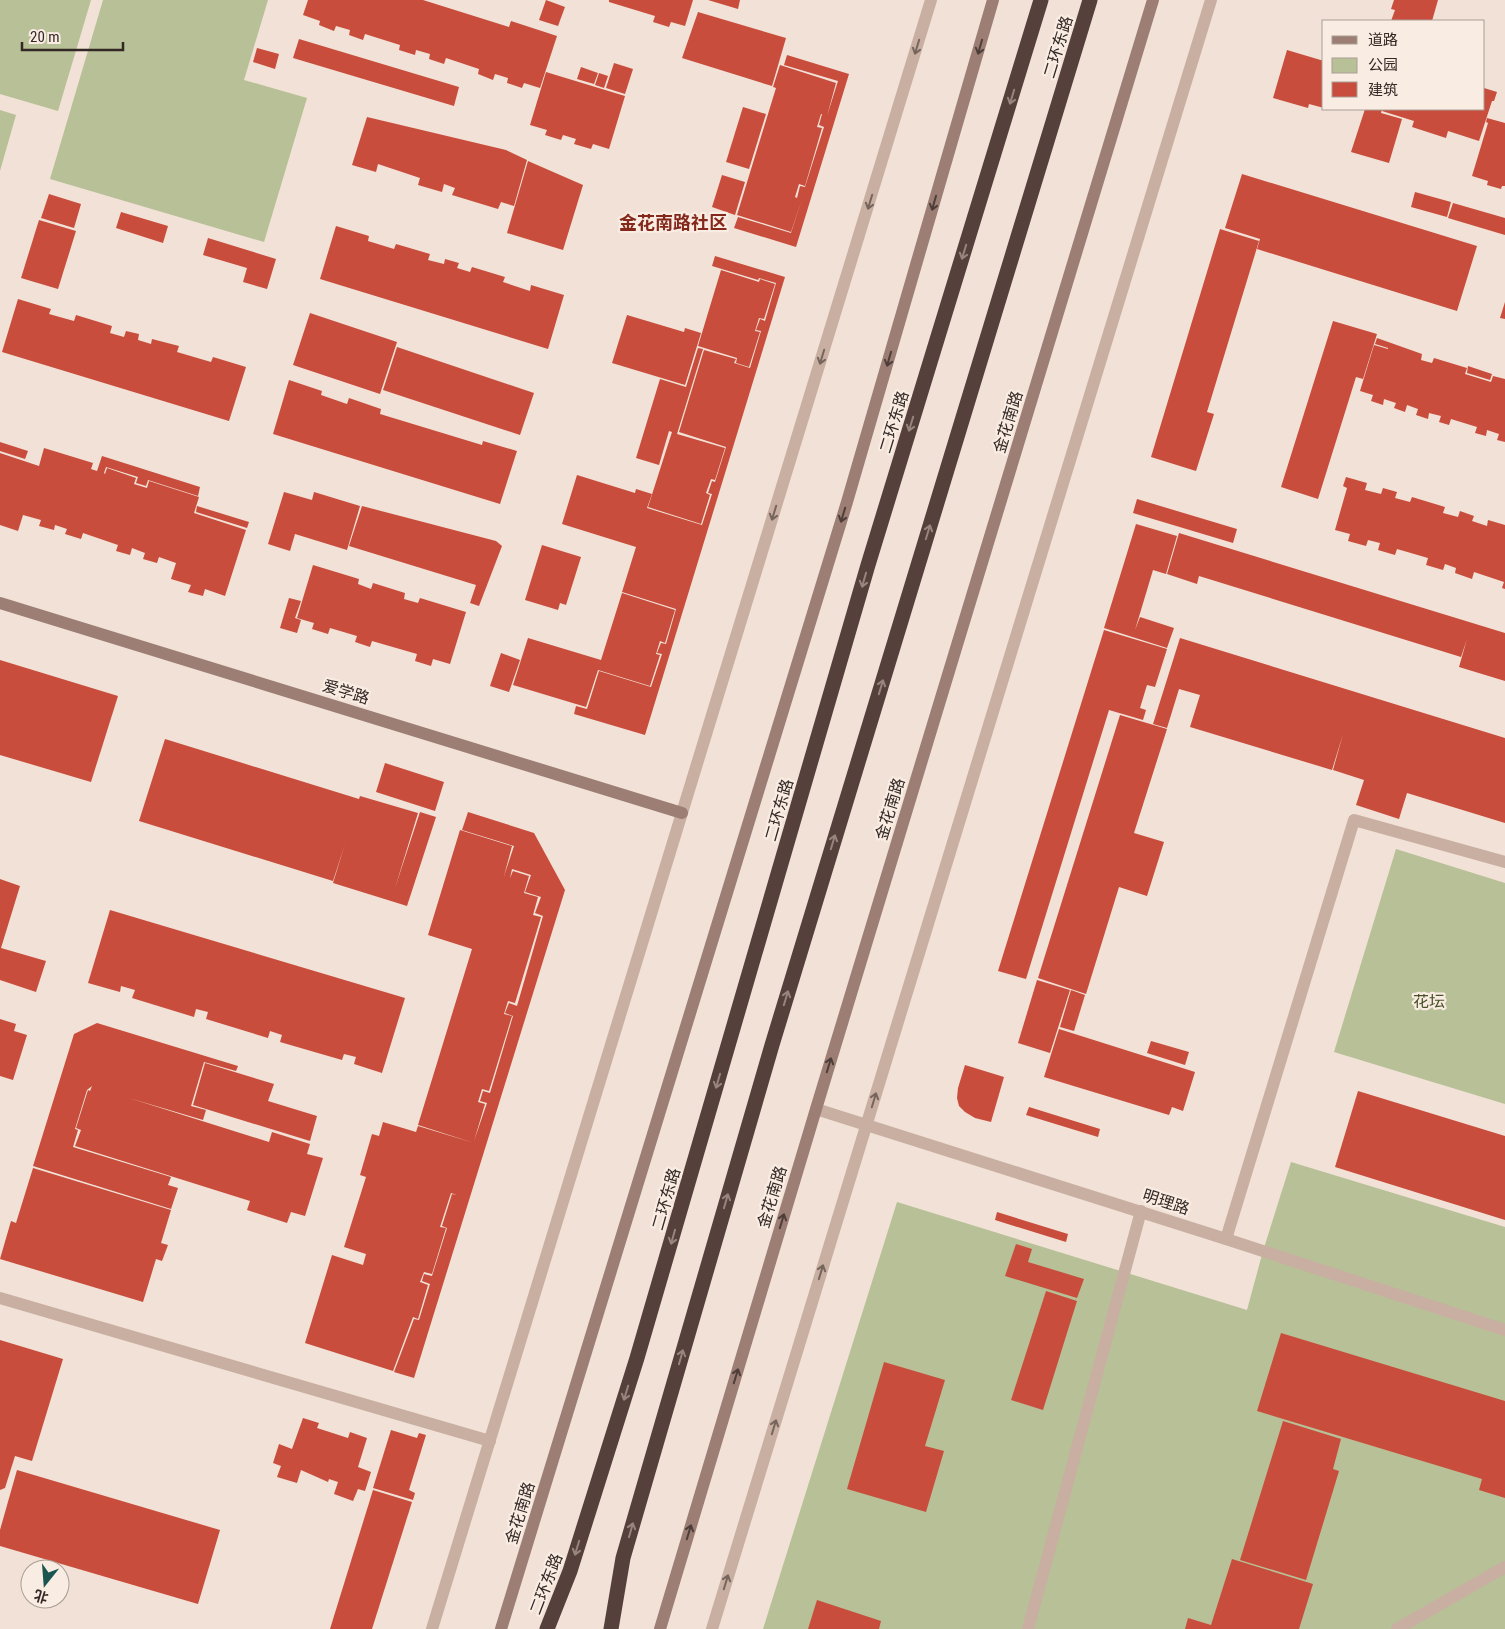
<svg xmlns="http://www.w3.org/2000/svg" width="1505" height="1629" viewBox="0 0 1505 1629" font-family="'Roboto Condensed','Noto Sans SC',sans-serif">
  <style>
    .green { fill: #b7c096 }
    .building { fill: #c94d3c; fill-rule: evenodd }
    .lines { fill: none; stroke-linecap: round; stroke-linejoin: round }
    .lane { stroke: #c9afa2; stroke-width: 12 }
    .street { stroke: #c9afa2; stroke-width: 12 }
    .secondary { stroke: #9c7e74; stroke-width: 12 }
    .highway { stroke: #55403b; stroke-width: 15 }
    .oneway { stroke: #76655d }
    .oneway2 { stroke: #4d3e39 }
    .oneway3 { stroke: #97857e }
    .labels { text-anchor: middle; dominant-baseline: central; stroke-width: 4.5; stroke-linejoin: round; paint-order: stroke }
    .street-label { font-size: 16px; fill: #332825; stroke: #f9ece2 }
    .park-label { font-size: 16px; fill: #485228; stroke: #f9ece2 }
    .neighbourhood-label { font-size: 18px; font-weight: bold; fill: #84281c; stroke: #f9ece2 }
  </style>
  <rect width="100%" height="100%" fill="#f1e1d6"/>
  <g class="green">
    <polygon points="0,0 91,0 58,111 0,94"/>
    <polygon points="103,0 268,0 244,80 307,98 264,242 50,179"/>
    <polygon points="0,110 16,115 0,171"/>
    <polygon points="1396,849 1505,883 1505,1104 1334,1052"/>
    <polygon points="1291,1162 1505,1227 1505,1629 763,1629 897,1202 1247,1310 1263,1251"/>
  </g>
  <g class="building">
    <polygon points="308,0 423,0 509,27 511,21 557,36 540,88 524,83 522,88 507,83 508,78 495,74 493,80 478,74 479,69 446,58 444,64 429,59 430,54 416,50 415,55 399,50 400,45 365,34 363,40 349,35 350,30 336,26 334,31 319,25 320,21 303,15"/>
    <polygon points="546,0 565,7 558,26 539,20"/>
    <polygon points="609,0 693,0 685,26 671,22 669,27 653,22 655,16 609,2"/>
    <polygon points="708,0 740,0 738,9"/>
    <polygon points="1394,0 1438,0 1432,21 1391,21 1395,10 1391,9"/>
    <polygon points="698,12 786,38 772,86 682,58"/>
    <polygon points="299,39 459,87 454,106 293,58"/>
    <polygon points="257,48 279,54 275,69 253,62"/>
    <polygon points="1287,50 1324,61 1324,108 1309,104 1308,108 1273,98"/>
    <path d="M787,55l62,19 -53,173 -62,-19 4,-11 53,16 11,-34 -11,33 -54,-17 39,-127 -3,-1 7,-22 56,18 -9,33 11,-35 -54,-16zM821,114h1l-3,11 5,2 -19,60 -5,-1 -3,12 -2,-1 4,-13 6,2 17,-58 -5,-1z"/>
    <polygon points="614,63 633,69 625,94 606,88"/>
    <polygon points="581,67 598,73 594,84 577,79"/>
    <polygon points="546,72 625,96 609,149 593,144 591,149 574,144 576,139 563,135 561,140 545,135 547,130 530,125"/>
    <polygon points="599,73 608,76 604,88 595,85"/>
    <polygon points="1484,88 1497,92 1494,101 1492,101 1479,141 1448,131 1446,138 1412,127 1414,121 1382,111 1383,109 1484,109"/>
    <polygon points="743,107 766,114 749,169 726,162"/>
    <polygon points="1365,109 1382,109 1381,113 1402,119 1389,163 1351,152"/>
    <polygon points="367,117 506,150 527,160 514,206 501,202 498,209 452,195 455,188 444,184 442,192 418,185 420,178 378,164 376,172 352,165"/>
    <polygon points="1487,118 1505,123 1505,186 1502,186 1501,189 1487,185 1488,181 1472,176 1488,123 1486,122"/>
    <polygon points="528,161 583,185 563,250 507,233"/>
    <polygon points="1242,174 1477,246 1457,311 1257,249 1260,239 1225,228"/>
    <polygon points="722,175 745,182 735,215 712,207"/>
    <polygon points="1415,192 1451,202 1447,217 1411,207"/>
    <polygon points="49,194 81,204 74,228 41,218"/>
    <polygon points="1453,203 1505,218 1505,235 1448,218"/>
    <polygon points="121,212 168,226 163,243 116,228"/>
    <polygon points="39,220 76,231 58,289 21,278"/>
    <polygon points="336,226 369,236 368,241 394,249 396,244 430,254 428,260 444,264 445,259 459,263 457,268 470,272 472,267 505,277 503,282 530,291 531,285 564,295 548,349 320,279"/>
    <polygon points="1220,229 1259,241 1207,412 1214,414 1196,471 1151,457"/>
    <polygon points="208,238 276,259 267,289 243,282 247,268 203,255"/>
    <polygon points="715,256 785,277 645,735 574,714 576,706 587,709 599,671 651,687 662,654 657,653 661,643 666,644 676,609 622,592 636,547 562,524 577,475 635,493 636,489 652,494 647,508 702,525 712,494 708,493 712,481 715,482 726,447 679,432 704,350 736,359 734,363 750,368 761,331 756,330 760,319 765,321 776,283 759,278 758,280 712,266"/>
    <polygon points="721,270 759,282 760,279 775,284 764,319 759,318 755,331 760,332 749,367 736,363 737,358 698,346"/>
    <polygon points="18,299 51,309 49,314 74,321 76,315 112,326 110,333 124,337 126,331 139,334 138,340 151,344 152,339 179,346 177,352 211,362 213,357 246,367 229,421 2,352"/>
    <polygon points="1505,302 1505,319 1500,318"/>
    <polygon points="310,313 397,342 380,394 293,365"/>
    <polygon points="627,315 684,332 685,328 701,333 685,385 612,363"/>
    <polygon points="1333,321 1377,334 1363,379 1356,377 1318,499 1281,487"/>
    <polygon points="1377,338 1422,354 1421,360 1432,363 1434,358 1467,368 1465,374 1491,382 1493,376 1505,379 1505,442 1497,440 1499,434 1487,430 1486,436 1475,433 1477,427 1451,419 1449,425 1439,422 1441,416 1429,413 1428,419 1416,415 1418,409 1407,405 1405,412 1394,408 1396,403 1384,399 1383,405 1371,401 1373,395 1360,391 1374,345 1388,349 1388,348 1375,344"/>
    <polygon points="397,347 534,393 520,435 383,390"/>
    <polygon points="698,348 703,349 677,434 725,448 715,480 711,479 706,493 710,495 701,524 648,507 672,432 669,431 659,465 636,458 660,379 686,387"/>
    <polygon points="1468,366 1492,374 1490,380 1467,373"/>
    <polygon points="289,380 322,391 321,395 347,404 349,398 381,409 380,414 482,445 483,441 517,451 500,504 273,434"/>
    <polygon points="0,442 28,451 25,459 0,451"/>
    <polygon points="44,448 93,463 91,469 97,471 102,456 200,487 198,496 148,480 146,486 136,483 138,477 106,467 104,473 105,474 107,468 136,478 134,484 147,488 149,481 199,497 194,513 246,530 225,596 205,589 203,596 188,592 191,585 171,579 176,563 159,557 157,563 143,559 145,553 132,548 130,555 116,551 118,545 83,533 81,539 65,534 67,529 55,525 54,530 39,526 41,520 23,515 18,531 0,525 0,453 39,466"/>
    <polygon points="1346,477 1367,483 1365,490 1381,494 1383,488 1397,492 1395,498 1410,502 1412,497 1445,507 1443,513 1458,517 1460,511 1474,516 1472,521 1487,526 1488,520 1505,525 1505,589 1502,588 1504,582 1474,572 1472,579 1455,573 1456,568 1445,564 1443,570 1426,565 1428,558 1397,549 1395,555 1378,550 1380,543 1368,540 1366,546 1348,541 1350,534 1335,530 1347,488 1343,486"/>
    <polygon points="284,492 312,500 314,492 360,506 347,550 295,534 290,551 268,544"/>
    <polygon points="1137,499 1237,529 1233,543 1133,513"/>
    <polygon points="197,506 249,522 247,528 196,512"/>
    <polygon points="362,506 496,541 502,546 479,606 470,603 476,585 349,546"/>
    <polygon points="1136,524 1177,536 1166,574 1153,570 1135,630 1140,617 1174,628 1167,648 1104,628"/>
    <polygon points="1179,533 1505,633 1505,681 1459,667 1467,639 1461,657 1199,576 1197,584 1167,574"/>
    <polygon points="542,545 581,557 566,605 560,603 558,610 525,600"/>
    <polygon points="313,565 359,579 358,584 371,589 373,583 405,593 404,599 418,603 420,598 466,612 450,664 433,659 431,666 415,661 417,654 372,641 370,647 355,642 357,636 330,628 328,634 312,629 314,623 297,618"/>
    <polygon points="622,593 675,610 665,643 660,641 656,654 660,655 650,686 598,670 586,707 513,685 528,638 601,660"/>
    <polygon points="289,598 301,601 295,618 301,620 297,633 280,628"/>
    <polygon points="1104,630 1167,649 1155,687 1147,685 1140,708 1146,710 1143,720 1109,710 1026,979 998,971"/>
    <polygon points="1180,638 1505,738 1505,823 1407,793 1399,819 1356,805 1364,780 1333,770 1343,734 1332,770 1190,727 1200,695 1179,689 1167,728 1153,724"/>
    <polygon points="501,653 520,660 509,692 490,686"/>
    <polygon points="0,660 118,696 91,782 0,755"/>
    <polygon points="1120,715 1167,729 1134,833 1164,842 1147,896 1119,887 1086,994 1038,978"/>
    <polygon points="165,739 359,799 360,796 418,813 395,888 420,812 436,817 407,906 333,883 345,844 333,881 139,821"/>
    <polygon points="385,763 444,782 435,811 376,792"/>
    <path d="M468,812l66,21 31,57 -151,488 -20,-6 20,-53 5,1 11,-36 -8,-3 2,-7 8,2 15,-48 -5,-2 10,-32 5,1 -6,-2 -11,34 6,1 -14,46 -8,-2 -4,10 8,3 -10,34 -5,-2 -20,54 -88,-28 27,-88 31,10 3,-11 -22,-7 22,-70 -6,-2 12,-41 7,2 4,-14 33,10 2,-6 56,17 -56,-18 54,-176 -44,-14 32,-105 52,16 -8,30 10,-30 -52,-16zM512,869l19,6 -6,17 16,5 -6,16 8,3 -26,90 -8,-3 -4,10 8,3 -23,77 -7,-2 -3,10 7,2 -13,38 11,-37 -7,-2 4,-13 7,2 23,-75 -8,-2 4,-13 7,2 26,-86 -8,-2 5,-18 -14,-4 5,-17 -16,-5 -3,7z"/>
    <polygon points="0,879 20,886 1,948 46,961 36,992 0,980"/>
    <polygon points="110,910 405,998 382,1073 354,1064 356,1057 344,1054 342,1060 280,1042 282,1035 270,1031 268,1038 206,1019 208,1012 196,1009 194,1017 132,998 135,990 121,986 120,992 88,983"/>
    <polygon points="1037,980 1070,990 1050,1053 1018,1043"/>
    <polygon points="1071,990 1085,995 1074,1031 1060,1027"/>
    <polygon points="0,1019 16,1024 14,1031 27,1035 13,1080 0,1076"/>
    <polygon points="97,1023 238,1066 236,1071 204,1062 191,1106 206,1110 203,1120 129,1098 269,1142 272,1132 310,1144 307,1154 323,1158 305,1216 291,1212 287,1223 247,1210 250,1201 75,1146 81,1130 76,1128 88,1090 90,1091 92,1086 87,1090 75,1129 78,1130 73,1147 171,1177 168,1185 178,1188 171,1209 33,1166 74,1034"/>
    <polygon points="1059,1029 1195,1072 1183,1111 1172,1107 1169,1115 1044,1077"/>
    <polygon points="1151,1041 1189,1052 1185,1065 1147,1053"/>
    <polygon points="205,1063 274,1084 268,1101 317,1116 310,1141 193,1105"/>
    <polygon points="965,1065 1004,1077 991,1122 975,1118 965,1112 959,1106 957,1098 958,1088"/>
    <polygon points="1358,1091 1505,1136 1505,1220 1335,1167"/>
    <polygon points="1029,1107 1100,1129 1098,1137 1026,1115"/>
    <polygon points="33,1168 171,1210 161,1243 168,1245 162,1261 156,1259 143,1302 0,1259 11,1221 16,1223"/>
    <polygon points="997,1212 1068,1234 1066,1242 995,1220"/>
    <polygon points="1016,1244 1032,1249 1028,1262 1084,1279 1077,1298 1005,1276"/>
    <polygon points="1046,1291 1077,1301 1043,1410 1011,1400"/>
    <polygon points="1281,1333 1505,1401 1505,1498 1479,1490 1482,1479 1257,1411"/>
    <polygon points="0,1340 63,1359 32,1461 15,1456 5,1488 0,1490"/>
    <polygon points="884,1362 945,1380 925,1446 944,1451 926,1512 847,1489"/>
    <polygon points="303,1418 319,1423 317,1428 348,1438 350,1432 367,1438 358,1467 371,1472 365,1491 358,1489 353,1501 334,1494 338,1482 329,1479 328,1482 301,1470 297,1483 277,1477 281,1466 273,1463 279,1444 292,1449"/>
    <polygon points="1283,1421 1341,1439 1333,1469 1339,1471 1306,1580 1240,1560"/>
    <polygon points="391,1430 417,1438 419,1433 426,1435 409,1490 415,1493 413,1500 373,1488"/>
    <polygon points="17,1470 220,1530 198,1604 0,1546 0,1530"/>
    <polygon points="373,1490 412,1502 372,1629 330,1629"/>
    <polygon points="1232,1559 1313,1584 1299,1629 1185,1629 1188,1618 1211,1625"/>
    <polygon points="817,1600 881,1621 879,1629 808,1629"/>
  </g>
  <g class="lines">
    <g class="lane">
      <polyline points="1226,1239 1354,820 1505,862"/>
      <polyline points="1028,1629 1141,1211"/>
      <polyline points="1397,1629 1505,1567"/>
    </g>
    <g class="street">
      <polyline points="816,1109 1226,1239 1505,1330"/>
      <polyline points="0,1298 490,1441"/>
      <polyline points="432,1629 931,0"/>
      <polyline points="712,1629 1211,0"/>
    </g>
    <g class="secondary">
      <polyline points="0,603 682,813"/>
      <polyline points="501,1629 847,502 993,0"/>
      <polyline points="660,1629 816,1109 1153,0"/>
    </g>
    <g class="highway">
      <polyline points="547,1629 570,1571 637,1358 868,565 1041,0"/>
      <polyline points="611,1629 623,1558 772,1045 1090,0"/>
    </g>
  </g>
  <defs><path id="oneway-shaft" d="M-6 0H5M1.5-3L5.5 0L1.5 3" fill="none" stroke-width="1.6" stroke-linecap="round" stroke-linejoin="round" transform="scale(1.25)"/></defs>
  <g class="oneway">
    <use href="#oneway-shaft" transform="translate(917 47) rotate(107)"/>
    <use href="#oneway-shaft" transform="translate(870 202) rotate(107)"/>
    <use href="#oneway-shaft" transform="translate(822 357) rotate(107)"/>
    <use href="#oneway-shaft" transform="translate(774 513) rotate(107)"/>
    <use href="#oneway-shaft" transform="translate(874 1100) rotate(-73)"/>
    <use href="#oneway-shaft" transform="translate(821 1272) rotate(-73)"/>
    <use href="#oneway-shaft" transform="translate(774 1427) rotate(-73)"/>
    <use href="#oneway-shaft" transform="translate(726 1582) rotate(-73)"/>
  </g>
  <g class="oneway2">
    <use href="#oneway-shaft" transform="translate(980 47) rotate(106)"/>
    <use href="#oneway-shaft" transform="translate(934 203) rotate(106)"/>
    <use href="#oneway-shaft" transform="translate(889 359) rotate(106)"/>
    <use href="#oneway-shaft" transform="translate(843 515) rotate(107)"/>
    <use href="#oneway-shaft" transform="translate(829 1065) rotate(-73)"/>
    <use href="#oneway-shaft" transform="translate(782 1221) rotate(-73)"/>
    <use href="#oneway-shaft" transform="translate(736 1376) rotate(-73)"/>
    <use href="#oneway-shaft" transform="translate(689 1532) rotate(-73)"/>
  </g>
  <g class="oneway3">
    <use href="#oneway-shaft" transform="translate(1012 97) rotate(107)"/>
    <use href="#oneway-shaft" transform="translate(964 252) rotate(107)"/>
    <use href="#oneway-shaft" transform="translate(911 424) rotate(107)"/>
    <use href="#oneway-shaft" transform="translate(928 532) rotate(-73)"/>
    <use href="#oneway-shaft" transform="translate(864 580) rotate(106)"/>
    <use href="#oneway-shaft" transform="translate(881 687) rotate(-73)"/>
    <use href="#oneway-shaft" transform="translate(833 842) rotate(-73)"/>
    <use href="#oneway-shaft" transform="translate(786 998) rotate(-73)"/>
    <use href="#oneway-shaft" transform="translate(718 1081) rotate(106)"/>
    <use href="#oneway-shaft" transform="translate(726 1201) rotate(-74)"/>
    <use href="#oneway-shaft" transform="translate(673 1237) rotate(106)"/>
    <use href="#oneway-shaft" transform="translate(681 1357) rotate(-74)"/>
    <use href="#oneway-shaft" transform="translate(626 1393) rotate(107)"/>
    <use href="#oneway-shaft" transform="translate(631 1530) rotate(-74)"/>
    <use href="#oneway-shaft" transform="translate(577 1548) rotate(107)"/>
  </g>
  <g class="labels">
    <g class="street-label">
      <text transform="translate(1058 47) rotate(-73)">二环东路</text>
      <text transform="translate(894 422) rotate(-73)">二环东路</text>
      <text transform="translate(1008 422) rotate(-73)">金花南路</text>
      <text transform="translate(346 692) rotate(17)">爱学路</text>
      <text transform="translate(890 809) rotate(-73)">金花南路</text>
      <text transform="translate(779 810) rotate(-74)">二环东路</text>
      <text transform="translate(772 1197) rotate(-73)">金花南路</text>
      <text transform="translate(666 1199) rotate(-74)">二环东路</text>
      <text transform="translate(1166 1202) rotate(18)">明理路</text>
      <text transform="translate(520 1513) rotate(-73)">金花南路</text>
      <text transform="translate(546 1584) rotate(-69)">二环东路</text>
    </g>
    <g class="park-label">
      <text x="1429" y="1001">花坛</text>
    </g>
    <g class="neighbourhood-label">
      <text x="673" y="222">金花南路社区</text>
    </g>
  </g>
  <rect x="1322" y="20" width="162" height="90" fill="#f9ece2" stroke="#aa9e96"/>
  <rect x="1332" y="36" width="25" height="8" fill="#9c7e74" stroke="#aa9e96"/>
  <text x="1368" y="45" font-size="15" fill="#332825">道路</text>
  <rect x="1332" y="58" width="25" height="15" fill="#b7c096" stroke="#aa9e96"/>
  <text x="1368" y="70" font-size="15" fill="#332825">公园</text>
  <rect x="1332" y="82" width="25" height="15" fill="#c94d3c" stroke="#aa9e96"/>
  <text x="1368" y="95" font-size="15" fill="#332825">建筑</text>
  <g transform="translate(45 1584) rotate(197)"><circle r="24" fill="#f9ece2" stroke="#aa9e96"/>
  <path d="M0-4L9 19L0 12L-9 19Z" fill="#1a5552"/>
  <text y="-8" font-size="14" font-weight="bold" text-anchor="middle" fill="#332825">北</text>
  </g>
  <path d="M22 42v8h101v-8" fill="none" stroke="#332825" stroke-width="2.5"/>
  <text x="30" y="42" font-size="15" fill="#332825" stroke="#f9ece2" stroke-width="4" paint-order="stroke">20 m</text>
</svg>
